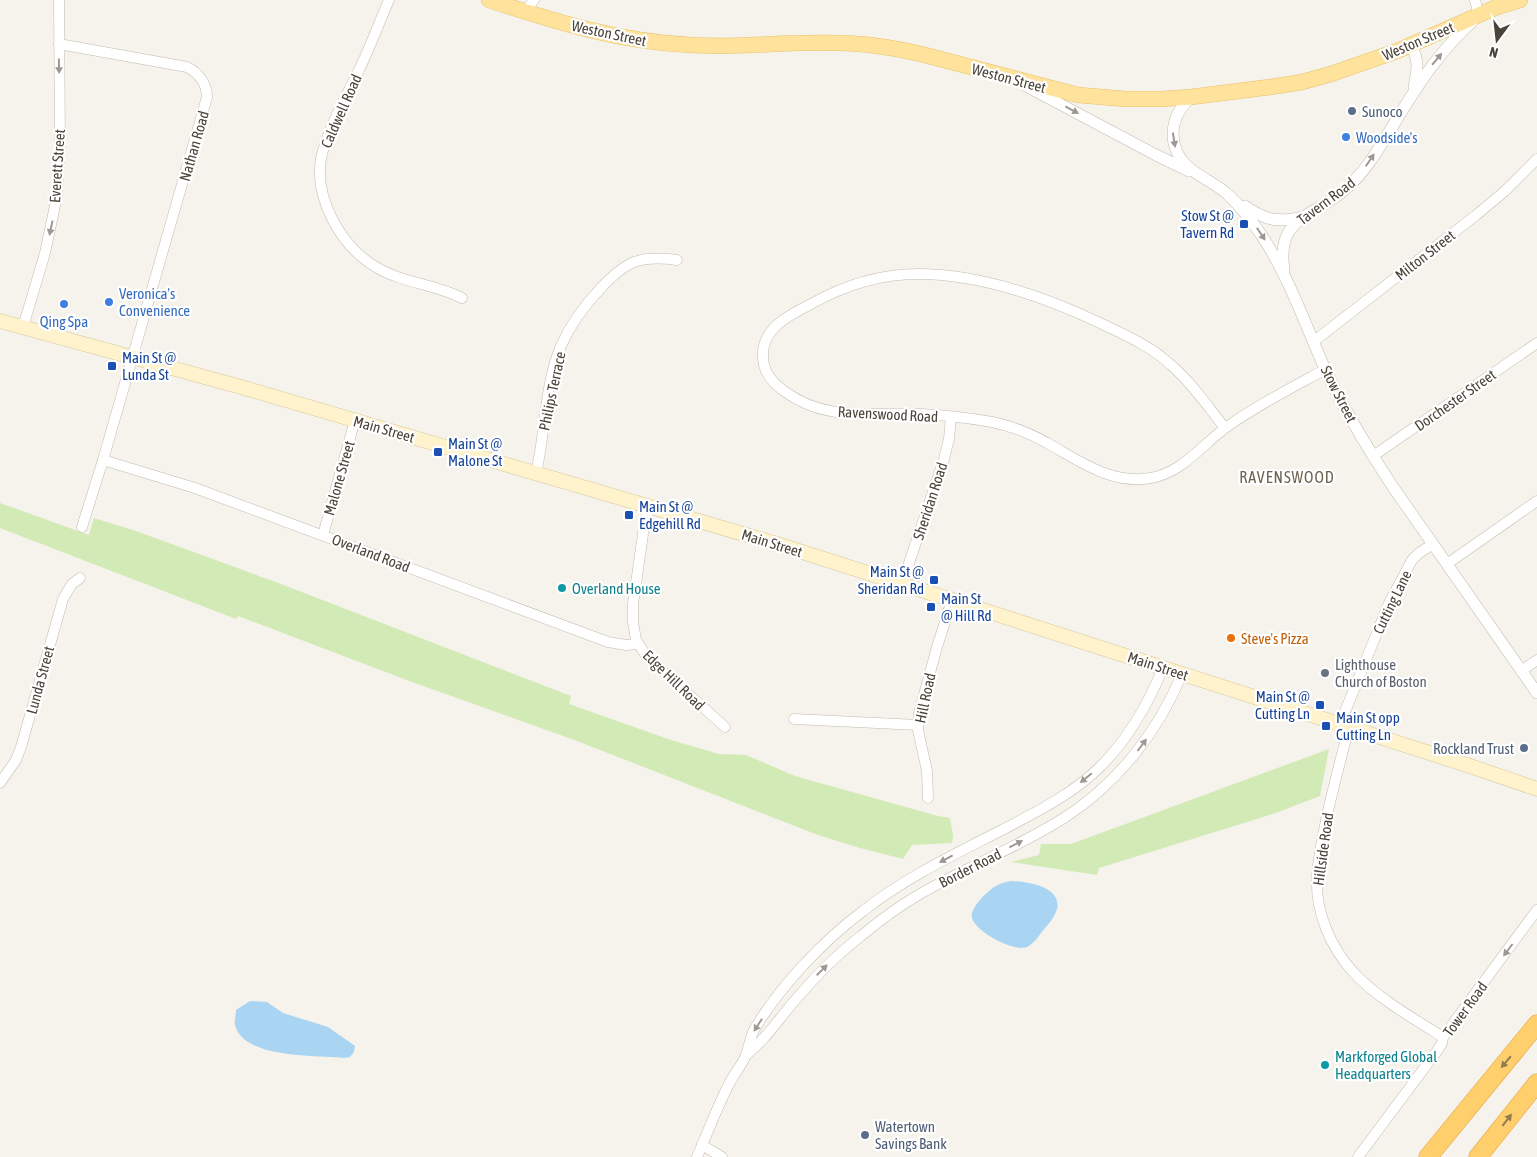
<svg xmlns="http://www.w3.org/2000/svg" width="1537" height="1157" viewBox="0 0 1537 1157" font-family="'Asap Condensed',sans-serif">
  <style>
    .green { fill: #d2eab5 }
    .water { fill: #a9d4f2 }
    .lines { fill: none; stroke-linecap: round; stroke-linejoin: round }
    .minor-casing { stroke: #c2bbae; stroke-width: 11 }
    .tertiary-casing { stroke: #c2bbae; stroke-width: 12 }
    .secondary-casing { stroke: #d6c79b; stroke-width: 15 }
    .primary-casing { stroke: #e6c16a; stroke-width: 16 }
    .motorway-casing { stroke: #e0a43c; stroke-width: 19 }
    .minor { stroke: #fff; stroke-width: 10 }
    .tertiary { stroke: #fff; stroke-width: 11 }
    .secondary { stroke: #fff3cd; stroke-width: 14 }
    .primary { stroke: #ffe39c; stroke-width: 15 }
    .motorway { stroke: #ffcf6e; stroke-width: 18 }
    .oneway { fill: #9c9892 }
    .oneway2 { fill: #937c4e }
    .service-dot { fill: #5c6f8a; stroke: #fff; stroke-width: 2 }
    .shop-dot { fill: #3f7fe0; stroke: #fff; stroke-width: 2 }
    .transit-dot { fill: #1a4fb4; stroke: #fff; stroke-width: 2 }
    .culture-dot { fill: #0f9aa8; stroke: #fff; stroke-width: 2 }
    .food-dot { fill: #e8710a; stroke: #fff; stroke-width: 2 }
    .worship-dot { fill: #6b7280; stroke: #fff; stroke-width: 2 }
    .labels { text-anchor: middle; dominant-baseline: central; stroke-width: 4.5; stroke-linejoin: round; paint-order: stroke }
    .street-label { font-size: 15px; fill: #4b4439; stroke: #fff }
    .service-label { font-size: 15px; fill: #4e5e75; stroke: #fff; text-anchor: start }
    .shop-label { font-size: 15px; fill: #366cbe; stroke: #fff; text-anchor: start }
    .transit-label { font-size: 15px; fill: #164399; stroke: #fff; text-anchor: start }
    .culture-label { font-size: 15px; fill: #0d838f; stroke: #fff; text-anchor: start }
    .food-label { font-size: 15px; fill: #c56008; stroke: #fff; text-anchor: start }
    .worship-label { font-size: 15px; fill: #5b616d; stroke: #fff; text-anchor: start }
    .neighbourhood-label { font-size: 16px; letter-spacing: 1px; fill: #6e6250; stroke: #fff }
  </style>
  <rect width="100%" height="100%" fill="#f6f3ec"/>
  <g class="green">
    <polygon points="0,503 89,535 94,518 136,531 281,584 571,696 569,704 671,740 719,754 746,755 795,776 938,816 950,818 953,835 952,843 912,845 903,859 860,848 818,835 577,741 412,682 238,616 236,619 0,528"/>
    <polygon points="1329,749 1320,796 1273,814 1099,868 1097,875 1011,862 1039,855 1041,844 1071,844"/>
  </g>
  <g class="water">
    <path d="M1011,881c30,1 66,13 34,47 -5,6 -11,16 -18,19 -14,5 -51,-15 -55,-29 -3,-9 16,-28 24,-32 5,-3 10,-4 15,-5z"/>
    <path d="M250,1001l17,1 16,11 45,14 27,19 -1,6 -4,5 -6,1c-27,-3 -101,1 -109,-33 -1,-4 1,-10 1,-15z"/>
  </g>
  <g class="lines">
    <defs>
      <g id="minor">
        <path d="M389,0c-10,23 -19,47 -30,70 -13,27 -29,54 -37,84 -10,41 18,92 54,113 26,16 59,17 86,31"/>
        <polyline points="1475,0 1479,16"/>
        <polyline points="525,12 534,0"/>
        <path d="M59,44l128,23c12,6 20,17 20,30l-104,363 -21,67"/>
        <polyline points="23,327 45,253 57,196 60,148 59,0"/>
        <polyline points="1313,342 1475,216 1505,191 1537,159"/>
        <path d="M1225,428c-17,-21 -33,-45 -54,-63 -20,-19 -46,-30 -71,-42 -55,-26 -120,-49 -182,-49 -37,0 -75,12 -107,30 -22,11 -50,25 -48,53 0,15 10,26 21,34 43,32 88,20 137,23 24,1 48,4 71,8 19,4 38,11 55,21 33,18 64,42 104,35 33,-6 51,-34 77,-52 31,-22 65,-39 98,-57"/>
        <polyline points="1373,456 1537,343"/>
        <polyline points="103,460 195,488 608,642 626,645 638,644"/>
        <path d="M536,473c10,-42 8,-87 25,-127 9,-21 23,-40 39,-57 26,-28 39,-34 77,-29"/>
        <polyline points="649,506 645,520 633,604 633,622 636,640 647,657 725,727"/>
        <polyline points="323,535 355,420"/>
        <polyline points="1447,564 1537,501"/>
        <polyline points="902,584 944,459 949,439 951,417"/>
        <polyline points="1521,671 1537,660"/>
        <polyline points="794,719 918,725"/>
        <polyline points="1340,724 1389,603 1412,560 1419,553 1433,544"/>
        <path d="M1349,727c-8,31 -16,61 -23,93 -3,18 -8,37 -9,56 -2,35 13,71 37,97 22,24 60,46 89,64"/>
        <polyline points="0,783 16,760 21,747 63,599 72,584 80,578"/>
        <polyline points="928,798 927,771 918,730 919,713 937,647 952,600"/>
        <path d="M746,1055c18,-14 30,-32 45,-50 21,-25 44,-49 70,-69 18,-15 38,-30 59,-42 47,-27 98,-47 144,-76 53,-34 94,-86 118,-144"/>
        <polyline points="702,1145 722,1157"/>
        <path d="M697,1157c10,-23 19,-47 30,-69 5,-11 15,-23 19,-33 3,-8 4,-17 8,-25 26,-44 69,-89 109,-119 42,-33 90,-56 137,-80 35,-18 73,-37 101,-65 28,-28 47,-62 62,-98"/>
        <polyline points="1358,1157 1437,1051 1442,1043 1443,1037 1537,910"/>
      </g>
      <g id="tertiary">
        <path d="M1411,45c8,15 7,25 3,41"/>
        <polyline points="1026,86 1156,155 1189,171"/>
        <path d="M1191,97c-16,14 -23,35 -14,55 9,20 32,27 48,40 15,13 26,28 37,44 27,41 43,88 63,133 19,41 43,80 68,118l144,206"/>
        <path d="M1245,206c20,14 33,17 57,11"/>
        <path d="M1284,270c-8,-52 26,-52 58,-78 24,-19 39,-47 55,-73 22,-36 44,-70 77,-99"/>
      </g>
      <polyline id="secondary" points="0,321 241,387 774,543 1473,767 1537,789"/>
      <path id="primary" d="M489,0c67,22 131,42 202,45 49,3 98,-4 148,-2 27,0 55,5 82,11l157,41 48,4h36l29,-2 79,-10 32,-5 29,-8 66,-23 100,-44 23,-7"/>
      <g id="motorway">
        <polyline points="1428,1157 1537,1024"/>
        <polyline points="1478,1157 1537,1083"/>
      </g>
    </defs>
    <use href="#minor" class="minor-casing"/>
    <use href="#tertiary" class="tertiary-casing"/>
    <use href="#secondary" class="secondary-casing"/>
    <use href="#primary" class="primary-casing"/>
    <use href="#motorway" class="motorway-casing"/>
    <use href="#minor" class="minor"/>
    <use href="#tertiary" class="tertiary"/>
    <use href="#secondary" class="secondary"/>
    <use href="#primary" class="primary"/>
    <use href="#motorway" class="motorway"/>
  </g>
  <defs><path id="oneway-solid" d="M-6-.8H1V-3.2L6.5 0L1 3.2V.8H-6Z" transform="scale(1.25)"/></defs>
  <g class="oneway">
    <use href="#oneway-solid" transform="translate(1437 59) rotate(-50)"/>
    <use href="#oneway-solid" transform="translate(59 66) rotate(89)"/>
    <use href="#oneway-solid" transform="translate(1072 110) rotate(28)"/>
    <use href="#oneway-solid" transform="translate(1174 140) rotate(81)"/>
    <use href="#oneway-solid" transform="translate(1370 160) rotate(-56)"/>
    <use href="#oneway-solid" transform="translate(51 228) rotate(102)"/>
    <use href="#oneway-solid" transform="translate(1261 234) rotate(56)"/>
    <use href="#oneway-solid" transform="translate(1142 745) rotate(-53)"/>
    <use href="#oneway-solid" transform="translate(1086 778) rotate(141)"/>
    <use href="#oneway-solid" transform="translate(1016 844) rotate(-27)"/>
    <use href="#oneway-solid" transform="translate(946 859) rotate(152)"/>
    <use href="#oneway-solid" transform="translate(1508 950) rotate(127)"/>
    <use href="#oneway-solid" transform="translate(822 970) rotate(-45)"/>
    <use href="#oneway-solid" transform="translate(758 1025) rotate(123)"/>
  </g>
  <g class="oneway2">
    <use href="#oneway-solid" transform="translate(1506 1062) rotate(130)"/>
    <use href="#oneway-solid" transform="translate(1507 1120) rotate(-52)"/>
  </g>
  <g class="service-dot">
    <circle cx="1352" cy="111" r="5"/>
    <circle cx="1524" cy="748" r="5"/>
    <circle cx="865" cy="1135" r="5"/>
  </g>
  <g class="shop-dot">
    <circle cx="1346" cy="137" r="5"/>
    <circle cx="109" cy="302" r="5"/>
    <circle cx="64" cy="304" r="5"/>
  </g>
  <g class="transit-dot">
    <rect x="1239" y="219" width="10" height="10" rx="2.5"/>
    <rect x="107" y="361" width="10" height="10" rx="2.5"/>
    <rect x="433" y="447" width="10" height="10" rx="2.5"/>
    <rect x="624" y="510" width="10" height="10" rx="2.5"/>
    <rect x="929" y="575" width="10" height="10" rx="2.5"/>
    <rect x="926" y="602" width="10" height="10" rx="2.5"/>
    <rect x="1315" y="700" width="10" height="10" rx="2.5"/>
    <rect x="1321" y="721" width="10" height="10" rx="2.5"/>
  </g>
  <g class="culture-dot">
    <circle cx="562" cy="588" r="5"/>
    <circle cx="1325" cy="1065" r="5"/>
  </g>
  <circle class="food-dot" cx="1231" cy="638" r="5"/>
  <circle class="worship-dot" cx="1325" cy="673" r="5"/>
  <g class="labels">
    <g class="street-label">
      <text transform="translate(609 33) rotate(12)">Weston Street</text>
      <text transform="translate(1418 41) rotate(-23)">Weston Street</text>
      <text transform="translate(1009 78) rotate(15)">Weston Street</text>
      <text transform="translate(341 111) rotate(-66)">Caldwell Road</text>
      <text transform="translate(194 146) rotate(-74)">Nathan Road</text>
      <text transform="translate(57 166) rotate(-86)">Everett Street</text>
      <text transform="translate(1326 201) rotate(-37)">Tavern Road</text>
      <text transform="translate(1425 255) rotate(-38)">Milton Street</text>
      <text transform="translate(552 391) rotate(-78)">Philips Terrace</text>
      <text transform="translate(1339 394) rotate(63)">Stow Street</text>
      <text transform="translate(1455 400) rotate(-35)">Dorchester Street</text>
      <text transform="translate(888 414) rotate(3)">Ravenswood Road</text>
      <text transform="translate(384 429) rotate(16)">Main Street</text>
      <text transform="translate(339 478) rotate(-74)">Malone Street</text>
      <text transform="translate(930 501) rotate(-72)">Sheridan Road</text>
      <text transform="translate(772 543) rotate(17)">Main Street</text>
      <text transform="translate(371 553) rotate(21)">Overland Road</text>
      <text transform="translate(1392 602) rotate(-64)">Cutting Lane</text>
      <text transform="translate(1158 666) rotate(18)">Main Street</text>
      <text transform="translate(40 680) rotate(-75)">Lunda Street</text>
      <text transform="translate(674 680) rotate(44)">Edge Hill Road</text>
      <text transform="translate(925 698) rotate(-78)">Hill Road</text>
      <text transform="translate(1323 849) rotate(-82)">Hillside Road</text>
      <text transform="translate(970 868) rotate(-27)">Border Road</text>
      <text transform="translate(1465 1009) rotate(-54)">Tower Road</text>
    </g>
    <g class="service-label">
      <text x="1362" y="111">Sunoco</text>
      <text x="1514" y="748" text-anchor="end">Rockland Trust</text>
      <text x="875" y="1126">Watertown<tspan x="875" dy="17">Savings Bank</tspan></text>
    </g>
    <g class="shop-label">
      <text x="1356" y="137">Woodside's</text>
      <text x="119" y="293">Veronica's<tspan x="119" dy="17">Convenience</tspan></text>
      <text x="64" y="321" text-anchor="middle">Qing Spa</text>
    </g>
    <g class="transit-label">
      <text x="1234" y="215" text-anchor="end">Stow St @<tspan x="1234" dy="17">Tavern Rd</tspan></text>
      <text x="122" y="357">Main St @<tspan x="122" dy="17">Lunda St</tspan></text>
      <text x="448" y="443">Main St @<tspan x="448" dy="17">Malone St</tspan></text>
      <text x="639" y="506">Main St @<tspan x="639" dy="17">Edgehill Rd</tspan></text>
      <text x="924" y="571" text-anchor="end">Main St @<tspan x="924" dy="17">Sheridan Rd</tspan></text>
      <text x="941" y="598">Main St<tspan x="941" dy="17">@ Hill Rd</tspan></text>
      <text x="1310" y="696" text-anchor="end">Main St @<tspan x="1310" dy="17">Cutting Ln</tspan></text>
      <text x="1336" y="717">Main St opp<tspan x="1336" dy="17">Cutting Ln</tspan></text>
    </g>
    <g class="culture-label">
      <text x="572" y="588">Overland House</text>
      <text x="1335" y="1056">Markforged Global<tspan x="1335" dy="17">Headquarters</tspan></text>
    </g>
    <g class="food-label">
      <text x="1241" y="638">Steve's Pizza</text>
    </g>
    <g class="worship-label">
      <text x="1335" y="664">Lighthouse<tspan x="1335" dy="17">Church of Boston</tspan></text>
    </g>
    <g class="neighbourhood-label">
      <text x="1287" y="477">RAVENSWOOD</text>
    </g>
  </g>
  <g transform="translate(1497 40) rotate(195)" stroke="#ffffff" stroke-width="4" paint-order="stroke">
  <path d="M0-4L9 19L0 12L-9 19Z" fill="#4b4439"/>
  <text y="-8" font-size="14" font-weight="bold" text-anchor="middle" fill="#4b4439">N</text>
  </g>
</svg>
